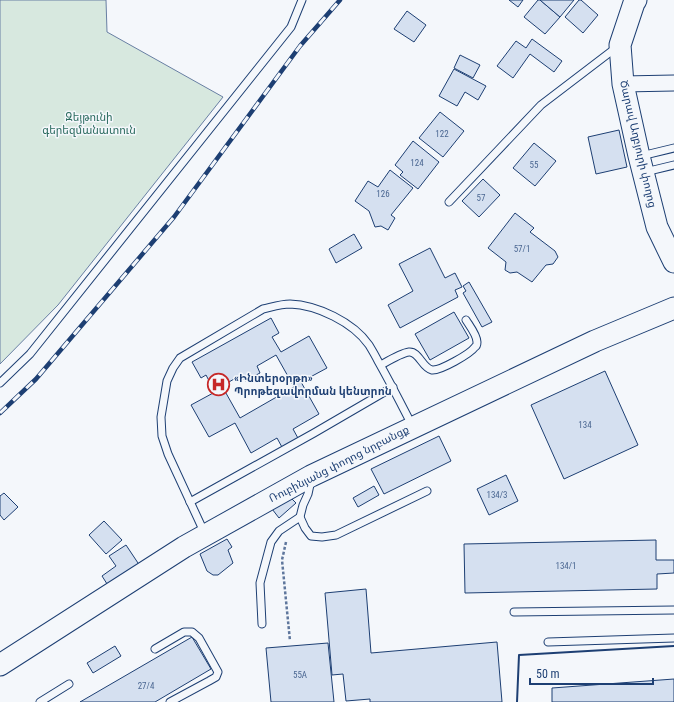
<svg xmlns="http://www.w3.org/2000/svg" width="674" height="702" viewBox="0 0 674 702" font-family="'Roboto Condensed','Noto Sans Armenian',sans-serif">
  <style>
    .green { fill: #d7e8df; stroke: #687fa3 }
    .building { fill: #d5e0f0; stroke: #1d3f73; fill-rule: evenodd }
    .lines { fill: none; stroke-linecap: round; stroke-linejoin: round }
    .lane-casing { stroke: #1d3f73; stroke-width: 9 }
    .street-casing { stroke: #1d3f73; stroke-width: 17 }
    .secondary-casing { stroke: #1d3f73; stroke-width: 23 }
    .path { stroke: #5e769c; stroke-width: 2.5; stroke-dasharray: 3 2; stroke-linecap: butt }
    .lane { stroke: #f4f7fb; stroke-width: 7 }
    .street { stroke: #f4f7fb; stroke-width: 15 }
    .secondary { stroke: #f4f7fb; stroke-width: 21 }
    .rail-casing { stroke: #1d3f73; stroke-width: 4.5 }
    .rail { stroke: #f4f7fb; stroke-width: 3; stroke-dasharray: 9; stroke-linecap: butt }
    .wall { stroke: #1d3f73; stroke-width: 2 }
    .labels { text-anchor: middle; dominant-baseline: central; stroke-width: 3; stroke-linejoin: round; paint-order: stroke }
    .number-label { font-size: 9px; fill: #4b6792 }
    .park-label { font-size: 11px; fill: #2c6c60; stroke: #f4f7fb }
    .street-label { font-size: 11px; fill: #1d3f73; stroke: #f4f7fb }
    .poi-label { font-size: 11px; font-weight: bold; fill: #1d3f73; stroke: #f4f7fb; text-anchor: start }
  </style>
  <rect width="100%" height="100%" fill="#f4f7fb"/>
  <polygon class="green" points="0,0 106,0 107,32 223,97 58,305 0,364"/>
  <g class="building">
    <polygon points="509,0 523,0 518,7"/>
    <polygon points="538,0 540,0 560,17 545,34 524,17"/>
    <polygon points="540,0 574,0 560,17"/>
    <polygon points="579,0 581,0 598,15 583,33 565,17"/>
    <polygon points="407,11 426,25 414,42 394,29"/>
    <polygon points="532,39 562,61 554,72 530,54 513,78 497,66 516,41 526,48"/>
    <polygon points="460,55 480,65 473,78 454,68"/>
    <polygon points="454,69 486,86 478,100 465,92 457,106 439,96"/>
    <polygon points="440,112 464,131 443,157 419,138"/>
    <polygon points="619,130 627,167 596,174 588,137"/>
    <polygon points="413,141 439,162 418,189 400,175 403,172 395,165"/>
    <polygon points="534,143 556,161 535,186 513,168"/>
    <polygon points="390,170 413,188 391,215 395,218 388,230 381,226 375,227 369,211 355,201 368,181 378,187"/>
    <polygon points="483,179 500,195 479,217 462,201"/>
    <polygon points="515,213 534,228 530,232 555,251 558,257 553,264 546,265 532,282 517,272 510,273 505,270 506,262 488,248"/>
    <polygon points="354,234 362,248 336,263 329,249"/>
    <polygon points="430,248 445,278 455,273 462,287 455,290 458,297 400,328 388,305 413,291 399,264"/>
    <polygon points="469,282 492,322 482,327 463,293 466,291 463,286"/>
    <polygon points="454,312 469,338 430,360 415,334"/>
    <path d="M271,318l8,15 -7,4 9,15 28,-16 18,32 -26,14 18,32 -26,15 6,11 -16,9 -6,-11 -26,15 -16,-30 -26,14 -18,-32 24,-13 -9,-17 -5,3 -9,-16zM276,355l18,32 -54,31 -18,-32 19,-11 4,6 15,-8 -3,-7z"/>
    <polygon points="605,371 638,445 564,479 531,405"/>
    <polygon points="439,436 451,461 384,494 371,469"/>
    <polygon points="506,475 518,501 489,515 477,489"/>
    <polygon points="374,486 379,495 358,507 353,498"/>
    <polygon points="4,493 18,507 4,520 0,515 0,496"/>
    <polygon points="289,496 296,503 279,518 269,505"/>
    <polygon points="104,521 122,540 106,554 89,535"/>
    <polygon points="227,539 232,547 228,550 233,563 218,575 213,575 207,571 200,554"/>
    <polygon points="656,540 656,560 674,560 674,573 657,574 657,589 465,593 464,544"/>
    <polygon points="126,545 140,566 109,587 102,576 116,566 109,556"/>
    <polygon points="366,589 371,653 497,642 502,702 370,702 370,699 346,701 343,674 332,675 325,593"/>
    <polygon points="192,637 211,669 155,702 80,702"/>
    <polygon points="328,643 334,702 271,702 266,648"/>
    <polygon points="115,646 121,656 93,673 87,663"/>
    <polygon points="674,679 674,702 552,702 552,688"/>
  </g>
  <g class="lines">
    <defs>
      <g id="lane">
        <polyline points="641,156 674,148"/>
        <polyline points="645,172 674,165"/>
        <polyline points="449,202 541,105 617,47"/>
        <path d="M381,365c7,-4 20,-12 28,-13 10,-1 13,16 23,18 8,1 38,-16 43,-23 2,-1 2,-4 2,-5 0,-7 -8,-17 -11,-22"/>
        <polyline points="0,383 30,354 291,27 302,0"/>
        <polyline points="311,480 308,494 303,505 300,517 305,528 311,536 322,537 336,535 427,491"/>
        <polyline points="190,502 314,433 393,387"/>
        <path d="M205,534l-37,-80 -6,-18 -1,-19 6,-36 6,-13 7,-10 83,-49c9,-2 18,-5 27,-5 27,1 63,18 79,41 3,5 6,10 9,16 12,21 23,43 34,64"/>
        <polyline points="514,612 674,610"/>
        <polyline points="262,624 260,583 271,542 279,531 300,517"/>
        <polyline points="548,642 674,638"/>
        <polyline points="155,649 184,632 192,632 199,638 218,672 216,677 209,681 170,702"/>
        <polyline points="40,702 69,684"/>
      </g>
      <polyline id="street" points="623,84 674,83"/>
      <g id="secondary">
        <polyline points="636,0 634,3 620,45 623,84 639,156 657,227 674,262"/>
        <polyline points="0,665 184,547 311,476 595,341 674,308"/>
      </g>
    </defs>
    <use href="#lane" class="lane-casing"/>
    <use href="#street" class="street-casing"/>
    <use href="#secondary" class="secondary-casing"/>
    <polyline class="path" points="286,542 282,560 290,641"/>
    <use href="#lane" class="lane"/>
    <use href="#street" class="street"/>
    <use href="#secondary" class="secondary"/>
    <defs>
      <polyline id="rail" points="0,413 36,379 174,217 300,46 340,0"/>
    </defs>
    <use href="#rail" class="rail-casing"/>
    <use href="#rail" class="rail"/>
    <polyline class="wall" points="517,702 519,655 674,646"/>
  </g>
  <defs>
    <symbol id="hospital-ring" viewBox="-11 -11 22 22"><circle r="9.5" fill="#f4f7fb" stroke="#c62828" stroke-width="1.5"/><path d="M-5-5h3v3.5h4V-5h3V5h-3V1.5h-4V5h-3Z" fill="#c62828"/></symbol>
  </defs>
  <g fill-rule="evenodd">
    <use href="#hospital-ring" x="206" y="372" width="25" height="25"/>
  </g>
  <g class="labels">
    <g class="number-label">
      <text x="442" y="134">122</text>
      <text x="417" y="163">124</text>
      <text x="534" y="165">55</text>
      <text x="383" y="194">126</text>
      <text x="481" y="198">57</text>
      <text x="522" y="249">57/1</text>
      <text x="585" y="425">134</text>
      <text x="497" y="495">134/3</text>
      <text x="566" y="566">134/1</text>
      <text x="300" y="675">55A</text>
      <text x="146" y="686">27/4</text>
    </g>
    <g class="park-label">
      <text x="89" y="117">Զեյթունի<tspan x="89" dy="13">գերեզմանատուն</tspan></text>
    </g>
    <g class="street-label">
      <text transform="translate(638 144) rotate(77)">Ծարավ Աղբյուրի փողոց</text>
      <text transform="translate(339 464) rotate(-27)">Ռուբինյանց փողոց նրբանցք</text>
    </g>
    <g class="poi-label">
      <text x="234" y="378">«Ինտերօրթո»<tspan x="234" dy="13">Պրոթեզավորման կենտրոն</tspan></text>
    </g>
  </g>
  <path d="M530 678v6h123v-6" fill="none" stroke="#1d3f73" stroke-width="2"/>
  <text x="536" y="678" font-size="12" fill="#1d3f73" stroke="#f4f7fb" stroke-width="3" paint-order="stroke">50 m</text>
</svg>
